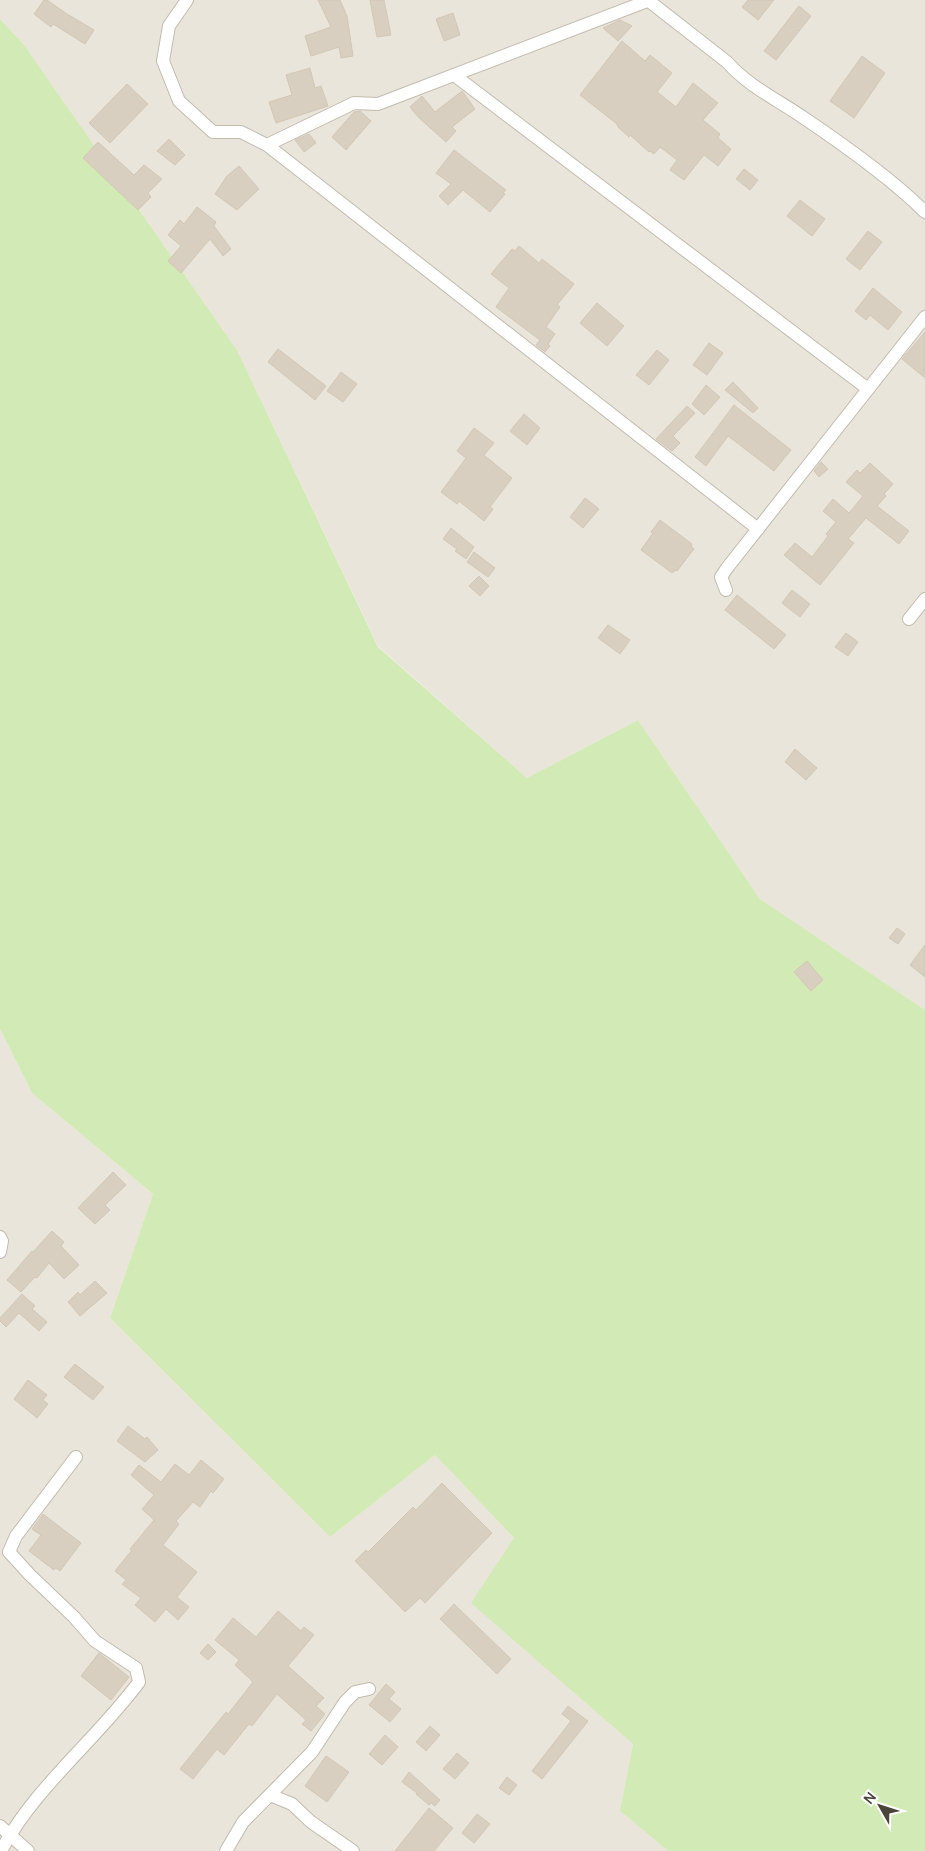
<svg xmlns="http://www.w3.org/2000/svg" width="925" height="1851" viewBox="0 0 925 1851" font-family="Manrope,sans-serif">
  <style>
    .residential { fill: #eae5da }
    .green { fill: #d2eab5 }
    .building { fill: #d8cfc1; stroke: #d3c7b4 }
    .lines { fill: none; stroke-linecap: round; stroke-linejoin: round }
    .minor-casing { stroke: #c2bbae; stroke-width: 14 }
    .minor { stroke: #fff; stroke-width: 12 }
  </style>
  <rect width="100%" height="100%" fill="#f6f3ec"/>
  <g class="residential">
    <polygon points="0,0 925,0 925,1010 760,899 638,720 527,778 378,646 237,350 24,45 0,19"/>
    <polygon points="0,1029 32,1093 153,1194 110,1318 330,1537 435,1455 514,1538 472,1603 633,1744 620,1811 668,1851 0,1851"/>
  </g>
  <polygon class="green" points="0,19 24,45 237,350 378,647 527,778 638,720 760,899 925,1010 925,1851 668,1851 620,1811 633,1744 471,1603 514,1538 435,1455 330,1537 110,1318 153,1194 32,1093 0,1029"/>
  <g class="building">
    <polygon points="44,0 47,0 67,14 94,30 85,44 53,24 51,27 34,14"/>
    <polygon points="318,0 340,0 347,16 353,56 341,58 339,47 311,56 305,36 331,27"/>
    <polygon points="370,0 384,0 391,35 377,37"/>
    <polygon points="748,0 774,0 758,20 742,7"/>
    <polygon points="799,6 811,16 776,60 764,51"/>
    <polygon points="453,13 460,35 444,41 436,19"/>
    <polygon points="620,20 632,26 618,41 603,28"/>
    <polygon points="622,41 645,61 650,55 672,73 657,92 676,107 693,83 718,103 703,120 720,134 718,138 731,149 718,166 704,155 684,180 670,170 677,160 660,147 654,154 650,151 649,152 630,135 629,137 618,127 617,124 580,95"/>
    <polygon points="862,56 885,73 854,118 830,101"/>
    <polygon points="310,68 315,88 321,86 328,106 276,123 269,102 292,95 286,75"/>
    <polygon points="127,84 148,104 110,143 89,123"/>
    <polygon points="462,91 475,109 452,127 456,131 446,142 418,117 410,107 422,96 435,112"/>
    <polygon points="360,111 371,121 346,150 332,137 354,112"/>
    <polygon points="309,134 316,143 304,152 295,140"/>
    <polygon points="169,139 185,155 175,165 157,151"/>
    <polygon points="98,142 134,175 144,165 162,179 148,193 151,197 138,210 83,158"/>
    <polygon points="454,150 506,190 503,193 505,194 490,212 463,190 448,205 439,196 451,184 436,173"/>
    <polygon points="239,166 259,189 237,210 215,194 227,176"/>
    <polygon points="744,169 758,180 750,190 736,179"/>
    <polygon points="800,200 825,219 812,236 787,216"/>
    <polygon points="197,207 216,222 214,226 231,249 223,256 210,239 181,273 168,261 181,246 168,235 180,220 184,224"/>
    <polygon points="868,231 882,242 860,270 846,259"/>
    <polygon points="519,246 539,263 542,259 574,284 557,305 560,307 546,327 555,334 548,344 550,346 545,352 536,345 540,340 496,307 509,288 491,274 512,249 515,251"/>
    <polygon points="873,288 902,312 888,330 870,315 866,320 855,311"/>
    <polygon points="597,303 624,326 607,346 580,323"/>
    <polygon points="925,332 925,378 902,359"/>
    <polygon points="709,343 723,353 707,375 693,365"/>
    <polygon points="278,349 326,386 315,400 268,362"/>
    <polygon points="657,350 669,360 649,385 636,375"/>
    <polygon points="341,372 357,384 343,402 327,391"/>
    <polygon points="733,382 758,408 753,413 725,390"/>
    <polygon points="706,385 720,397 704,415 692,404"/>
    <polygon points="734,405 791,450 774,471 728,436 706,466 695,457"/>
    <polygon points="687,406 695,413 673,436 680,443 672,451 656,439"/>
    <polygon points="524,414 540,428 527,445 510,431"/>
    <polygon points="474,428 494,443 484,455 512,478 490,507 493,509 484,521 459,501 457,504 441,492 466,458 457,451"/>
    <polygon points="821,462 828,469 819,477 814,471"/>
    <polygon points="870,463 893,484 884,494 886,496 877,506 909,531 899,544 866,518 848,539 854,543 820,585 784,555 795,543 812,557 828,536 826,534 836,522 823,511 833,499 849,513 863,496 846,482 857,470 860,473"/>
    <polygon points="585,498 599,509 583,528 570,517"/>
    <polygon points="660,520 692,544 691,546 694,549 677,571 676,570 672,573 641,550 653,533 651,532"/>
    <polygon points="451,528 474,547 466,559 455,551 457,549 443,539"/>
    <polygon points="474,552 495,568 488,577 467,562"/>
    <polygon points="479,576 489,586 480,596 469,586"/>
    <polygon points="792,590 810,604 800,617 782,603"/>
    <polygon points="737,595 786,635 774,649 725,610"/>
    <polygon points="608,625 630,640 620,654 598,638"/>
    <polygon points="846,633 858,642 848,656 835,647"/>
    <polygon points="795,749 817,768 806,780 785,762"/>
    <polygon points="897,928 905,934 898,944 889,938"/>
    <polygon points="925,945 925,977 910,965"/>
    <polygon points="807,961 823,980 811,991 794,972"/>
    <polygon points="113,1172 126,1185 105,1205 110,1210 95,1224 78,1208"/>
    <polygon points="52,1231 64,1242 61,1246 79,1265 64,1279 49,1263 37,1278 35,1277 21,1292 7,1280 32,1251 33,1252"/>
    <polygon points="95,1281 107,1293 80,1316 68,1302 78,1292 80,1295"/>
    <polygon points="22,1294 35,1306 32,1309 47,1322 39,1331 19,1313 6,1327 0,1321 0,1318"/>
    <polygon points="75,1364 104,1387 93,1400 64,1377"/>
    <polygon points="28,1380 47,1395 43,1400 48,1404 37,1418 14,1399"/>
    <polygon points="128,1426 145,1439 147,1437 158,1450 145,1462 117,1441"/>
    <polygon points="201,1460 224,1479 213,1493 211,1491 200,1507 193,1502 176,1521 179,1524 163,1545 197,1572 177,1597 189,1607 178,1620 166,1609 155,1622 135,1605 141,1598 122,1584 126,1580 115,1571 132,1550 130,1549 154,1520 142,1509 154,1495 131,1475 139,1465 161,1482 175,1464 189,1475"/>
    <polygon points="442,1483 492,1533 425,1603 420,1598 405,1612 355,1561 366,1550 368,1552 413,1507 416,1510"/>
    <polygon points="43,1514 81,1543 60,1571 56,1568 54,1570 29,1551 41,1535 32,1529"/>
    <polygon points="454,1604 511,1659 497,1674 440,1619"/>
    <polygon points="278,1611 301,1631 304,1627 314,1635 288,1666 324,1698 316,1706 325,1714 311,1731 302,1724 306,1720 277,1694 252,1726 249,1724 224,1755 217,1749 193,1779 180,1769 226,1712 228,1714 253,1682 235,1665 239,1660 215,1640 233,1618 256,1637"/>
    <polygon points="208,1644 216,1652 208,1660 200,1653"/>
    <polygon points="99,1653 129,1677 111,1700 81,1676"/>
    <polygon points="386,1684 395,1692 389,1699 401,1709 390,1722 369,1705"/>
    <polygon points="568,1706 588,1721 542,1779 532,1771 571,1721 562,1714"/>
    <polygon points="430,1726 440,1735 426,1751 416,1742"/>
    <polygon points="385,1735 398,1747 382,1765 369,1754"/>
    <polygon points="457,1753 469,1763 455,1779 443,1769"/>
    <polygon points="326,1756 349,1772 327,1802 305,1786"/>
    <polygon points="409,1772 440,1800 435,1806 431,1803 429,1805 416,1794 417,1793 402,1782"/>
    <polygon points="507,1777 517,1785 509,1795 499,1788"/>
    <polygon points="429,1808 453,1828 434,1851 395,1851"/>
    <polygon points="477,1814 490,1824 474,1843 462,1833"/>
  </g>
  <g class="lines">
    <defs>
      <g id="minor">
        <polyline points="187,0 169,26 163,61 179,101 213,132 241,132 267,145 758,529"/>
        <path d="M649,1l78,61c21,24 51,38 77,56 40,27 87,60 121,94"/>
        <polyline points="454,75 868,389"/>
        <polyline points="267,145 354,103 378,104 650,0"/>
        <polyline points="726,590 721,577 727,568 925,317"/>
        <polyline points="909,619 925,599"/>
        <polyline points="0,1237 2,1241 0,1252"/>
        <polyline points="270,1795 292,1804 311,1822 353,1851"/>
        <polyline points="0,1826 28,1851"/>
        <path d="M1,1851c33,-63 96,-112 138,-169l-3,-14 -41,-27 -21,-24 -44,-42 -21,-23 7,-16 60,-79"/>
        <polyline points="226,1851 243,1822 312,1752 345,1702 355,1692 369,1689"/>
      </g>
    </defs>
    <use href="#minor" class="minor-casing"/>
    <use href="#minor" class="minor"/>
  </g>
  <g transform="translate(880 1806) rotate(309)" stroke="#ffffff" stroke-width="4" paint-order="stroke">
  <path d="M0-4L9 19L0 12L-9 19Z" fill="#4b4439"/>
  <text y="-8" font-size="14" font-weight="bold" text-anchor="middle" fill="#4b4439">N</text>
  </g>
</svg>
